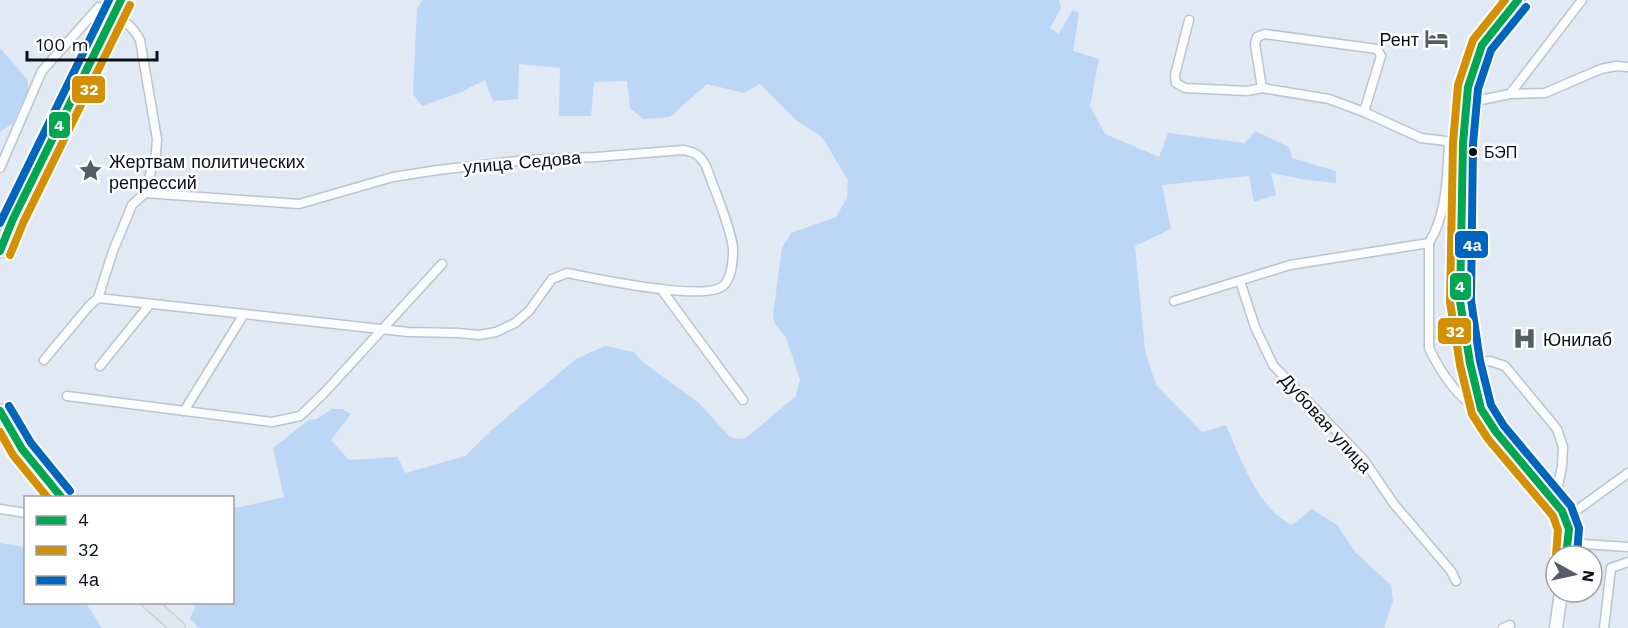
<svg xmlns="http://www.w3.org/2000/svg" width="1628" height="628" viewBox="0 0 1628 628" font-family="'Work Sans',sans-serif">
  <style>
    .green { fill: #bcd6f6 }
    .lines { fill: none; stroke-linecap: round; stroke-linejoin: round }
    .street-casing { stroke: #bcc4cd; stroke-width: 11 }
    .secondary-casing { stroke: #bcc4cd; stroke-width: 15 }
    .primary-casing { stroke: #c3c7cd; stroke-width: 16 }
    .street { stroke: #fafcfd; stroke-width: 8 }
    .secondary { stroke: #fafcfd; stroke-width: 12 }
    .primary { stroke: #dfe6ed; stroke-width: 14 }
    .bus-1-casing { stroke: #fff; stroke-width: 12 }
    .bus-2-casing { stroke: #fff; stroke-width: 12 }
    .bus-3-casing { stroke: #fff; stroke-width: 12 }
    .bus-1 { stroke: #00a651; stroke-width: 8 }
    .bus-2 { stroke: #d39004; stroke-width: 8 }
    .bus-3 { stroke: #0065bd; stroke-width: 8 }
    .bus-dot { fill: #0a111a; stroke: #fff; stroke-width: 2 }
    .labels { text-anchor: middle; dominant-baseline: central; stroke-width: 5; stroke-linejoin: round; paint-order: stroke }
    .bus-label { font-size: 16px; fill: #0a111a; stroke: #fff; text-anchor: start }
    .poi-label { font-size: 18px; fill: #0a111a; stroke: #fff; text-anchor: start }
    .street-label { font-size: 18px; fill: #0a111a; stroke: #fff }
    .line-badge { stroke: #fff; stroke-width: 2 }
    .badge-label { font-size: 16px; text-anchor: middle; font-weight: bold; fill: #fff }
  </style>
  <rect width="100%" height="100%" fill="#e0e9f4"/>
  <g class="green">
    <path d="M423,0h636l2,8 -11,20 9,6 13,-24 7,3 -6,38 26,8 -9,47 15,28 54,23 9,-24 77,10 10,-12 34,16 3,11 44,13v12l-35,-4 -30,-6 5,22 -22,7 -5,-26 -87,9 9,44 -36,17 10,104 11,35 46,47 24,-7c14,33 32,84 66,100l20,-16 25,16 19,28 35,32 2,16 -9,27h-1185l-9,-9 5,-12 -3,-4 40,-1 1,-95h8l43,-10 -11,-49 36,-28 8,-1 15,-10h10l9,5 -20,26 18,20 49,-3 7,16 60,-17 28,-27 83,-70 29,-13 29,6 10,11 55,40 30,33 9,3 8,-1 50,-42 4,-17 -14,-42 -11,-13 -2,-9 9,-67 9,-15 45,-16 11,-19 1,-18 -26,-43 -26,-17 -36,-36 -16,9 -37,-9 -37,33 -27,2 -13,-11 -3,-27 -33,1 -3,34h-32l1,-48 -41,-4 -1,35 -25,2 -8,-21 -26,13 -37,13 -9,-12 4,-86z"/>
    <polygon points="0,48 28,80 28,90 13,123 0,132"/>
    <polygon points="0,543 25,547 26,602 86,603 102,628 0,628"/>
  </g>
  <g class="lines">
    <defs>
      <g id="street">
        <polyline points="1189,20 1175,75 1176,83 1185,88 1247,91 1262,88 1329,99 1364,112 1421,138 1463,143"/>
        <polyline points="1262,88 1255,44 1257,37 1265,34 1377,49 1381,56 1364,112"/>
        <polyline points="1510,94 1582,0"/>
        <polyline points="1466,103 1510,94 1545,93 1601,69 1616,66 1628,67"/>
        <path d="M0,168l42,-97 57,-64c17,9 32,15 41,33l17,99 -1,14 -11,40 -13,12 -19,46 -15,47 -9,8 -45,54"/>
        <path d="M1429,243v105c10,21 30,54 52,61"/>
        <polyline points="1240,281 1255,327 1273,365 1364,460 1394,504 1451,571 1456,581"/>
        <polyline points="661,289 743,400"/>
        <path d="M98,298l310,34 50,1 21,2 17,-3 19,-9 14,-12 23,-32 15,-6c27,5 140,30 157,12 8,-8 9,-25 9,-36 -1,-19 -20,-63 -27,-83 -6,-11 -11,-14 -23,-16l-87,7 -70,3 -88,10 -45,7 -94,27 -154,-11"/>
        <path d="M1174,301l116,-36 139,-22c18,-30 18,-66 20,-100"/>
        <polyline points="1470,363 1490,361 1505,366 1557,429 1563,447 1562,466 1555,501"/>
        <polyline points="100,366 150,304"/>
        <polyline points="67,396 272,422 300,416 324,393 442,264"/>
        <polyline points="184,411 244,314"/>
        <polyline points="0,509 26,513"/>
        <polyline points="1566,518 1628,473"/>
        <polyline points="1568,543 1628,547"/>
        <polyline points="1503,628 1510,625"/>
        <polyline points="1604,628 1611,568 1628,562"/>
      </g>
      <g id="secondary">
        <polyline points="1518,0 1482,45 1472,72 1468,87 1463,143 1460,301 1470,363 1481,409 1496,432 1562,511 1569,529 1566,556"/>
        <polyline points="1556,628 1561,592"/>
      </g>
      <g id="primary">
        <polyline points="0,251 13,219 121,0"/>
        <polyline points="0,411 22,449 62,498"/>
        <polyline points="149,602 178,628"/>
      </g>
    </defs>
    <use href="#street" class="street-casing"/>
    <use href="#secondary" class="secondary-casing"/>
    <use href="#primary" class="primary-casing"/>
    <use href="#street" class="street"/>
    <use href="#secondary" class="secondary"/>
    <use href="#primary" class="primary"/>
    <defs>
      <g id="bus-1">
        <polyline points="1518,0 1482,45 1468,87 1463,143 1460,301 1470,363 1481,409 1496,432 1562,511 1569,529 1566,556"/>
        <polyline points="0,251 13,219 121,0"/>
        <polyline points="0,411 22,449 62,498"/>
      </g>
      <g id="bus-2">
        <polyline points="1505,0 1473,40 1458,85 1453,143 1450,302 1460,365 1472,414 1488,439 1553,516 1558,530 1556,555"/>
        <polyline points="10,255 23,223 130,5"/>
        <polyline points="0,432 13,455 48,498"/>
      </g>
      <g id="bus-3">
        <polyline points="1526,7 1491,50 1478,89 1473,144 1471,300 1480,361 1491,405 1504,426 1571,506 1579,528 1577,556"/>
        <polyline points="0,223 109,0"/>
        <polyline points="9,406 31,443 70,491"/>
      </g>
    </defs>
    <use href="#bus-1" class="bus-1-casing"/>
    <use href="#bus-2" class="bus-2-casing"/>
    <use href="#bus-3" class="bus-3-casing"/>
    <use href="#bus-1" class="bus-1"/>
    <use href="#bus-2" class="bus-2"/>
    <use href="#bus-3" class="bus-3"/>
  </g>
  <defs>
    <symbol id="hotel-bare" viewBox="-9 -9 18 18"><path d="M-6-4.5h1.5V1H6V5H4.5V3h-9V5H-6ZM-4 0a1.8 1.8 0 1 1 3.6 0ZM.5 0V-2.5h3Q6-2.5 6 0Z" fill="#555d66" stroke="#fff" stroke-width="2.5" paint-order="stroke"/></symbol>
    <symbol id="sight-bare" viewBox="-9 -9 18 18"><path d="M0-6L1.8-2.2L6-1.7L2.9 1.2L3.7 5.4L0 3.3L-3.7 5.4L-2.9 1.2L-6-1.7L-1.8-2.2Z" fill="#555d66" stroke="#fff" stroke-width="2.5" paint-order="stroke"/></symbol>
    <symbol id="hospital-bare" viewBox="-9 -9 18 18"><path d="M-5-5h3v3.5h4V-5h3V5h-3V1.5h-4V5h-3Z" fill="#555d66" stroke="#fff" stroke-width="2.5" paint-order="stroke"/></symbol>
  </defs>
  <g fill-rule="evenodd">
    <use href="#hotel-bare" x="1420" y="22" width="33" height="33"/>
    <use href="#sight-bare" x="74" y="154" width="33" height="33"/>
    <use href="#hospital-bare" x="1508" y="322" width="33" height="33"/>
  </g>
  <circle class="bus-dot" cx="1473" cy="152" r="5"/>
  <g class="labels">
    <g class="bus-label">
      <text x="1484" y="152">БЭП</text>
    </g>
    <g class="poi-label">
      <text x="1419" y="39" text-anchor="end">Рент</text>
      <text x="109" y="161">Жертвам политических<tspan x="109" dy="21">репрессий</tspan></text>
      <text x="1543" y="339">Юнилаб</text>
    </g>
    <g class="street-label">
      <text transform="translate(522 162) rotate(-5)">улица Седова</text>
      <text transform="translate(1326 423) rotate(48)">Дубовая улица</text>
    </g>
  </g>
  <g class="line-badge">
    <rect x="71" y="75" width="35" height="29" rx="6" fill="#d39004"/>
    <rect x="48" y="111" width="23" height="28" rx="6" fill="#00a651"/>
    <rect x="1454" y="230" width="35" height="29" rx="6" fill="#0065bd"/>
    <rect x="1449" y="272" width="23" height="29" rx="6" fill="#00a651"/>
    <rect x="1437" y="317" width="35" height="28" rx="6" fill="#d39004"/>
  </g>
  <g class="badge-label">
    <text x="89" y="95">32</text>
    <text x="59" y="131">4</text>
    <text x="1472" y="251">4а</text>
    <text x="1460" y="292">4</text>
    <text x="1455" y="337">32</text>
  </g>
  <rect x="24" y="496" width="210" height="108" fill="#ffffff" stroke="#9da0a3" stroke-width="1.5"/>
  <rect x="36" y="516" width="30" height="9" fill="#00a651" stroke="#9da0a3" stroke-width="1.5"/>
  <text x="78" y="526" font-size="18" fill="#0a111a">4</text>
  <rect x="36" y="546" width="30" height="9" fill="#d39004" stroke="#9da0a3" stroke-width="1.5"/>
  <text x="78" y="556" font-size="18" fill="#0a111a">32</text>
  <rect x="36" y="576" width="30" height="9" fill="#0065bd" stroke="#9da0a3" stroke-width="1.5"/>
  <text x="78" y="586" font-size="18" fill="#0a111a">4а</text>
  <g transform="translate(1574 574) rotate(98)"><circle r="28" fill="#ffffff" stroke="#9da0a3" stroke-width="1.5"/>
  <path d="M0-4.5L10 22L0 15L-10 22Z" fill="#555d66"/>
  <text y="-9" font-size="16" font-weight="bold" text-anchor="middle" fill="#0a111a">N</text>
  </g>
  <path d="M27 51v9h130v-9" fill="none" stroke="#0a111a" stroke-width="3"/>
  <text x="36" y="51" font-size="18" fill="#0a111a" stroke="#ffffff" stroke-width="4.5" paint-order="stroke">100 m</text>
</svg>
